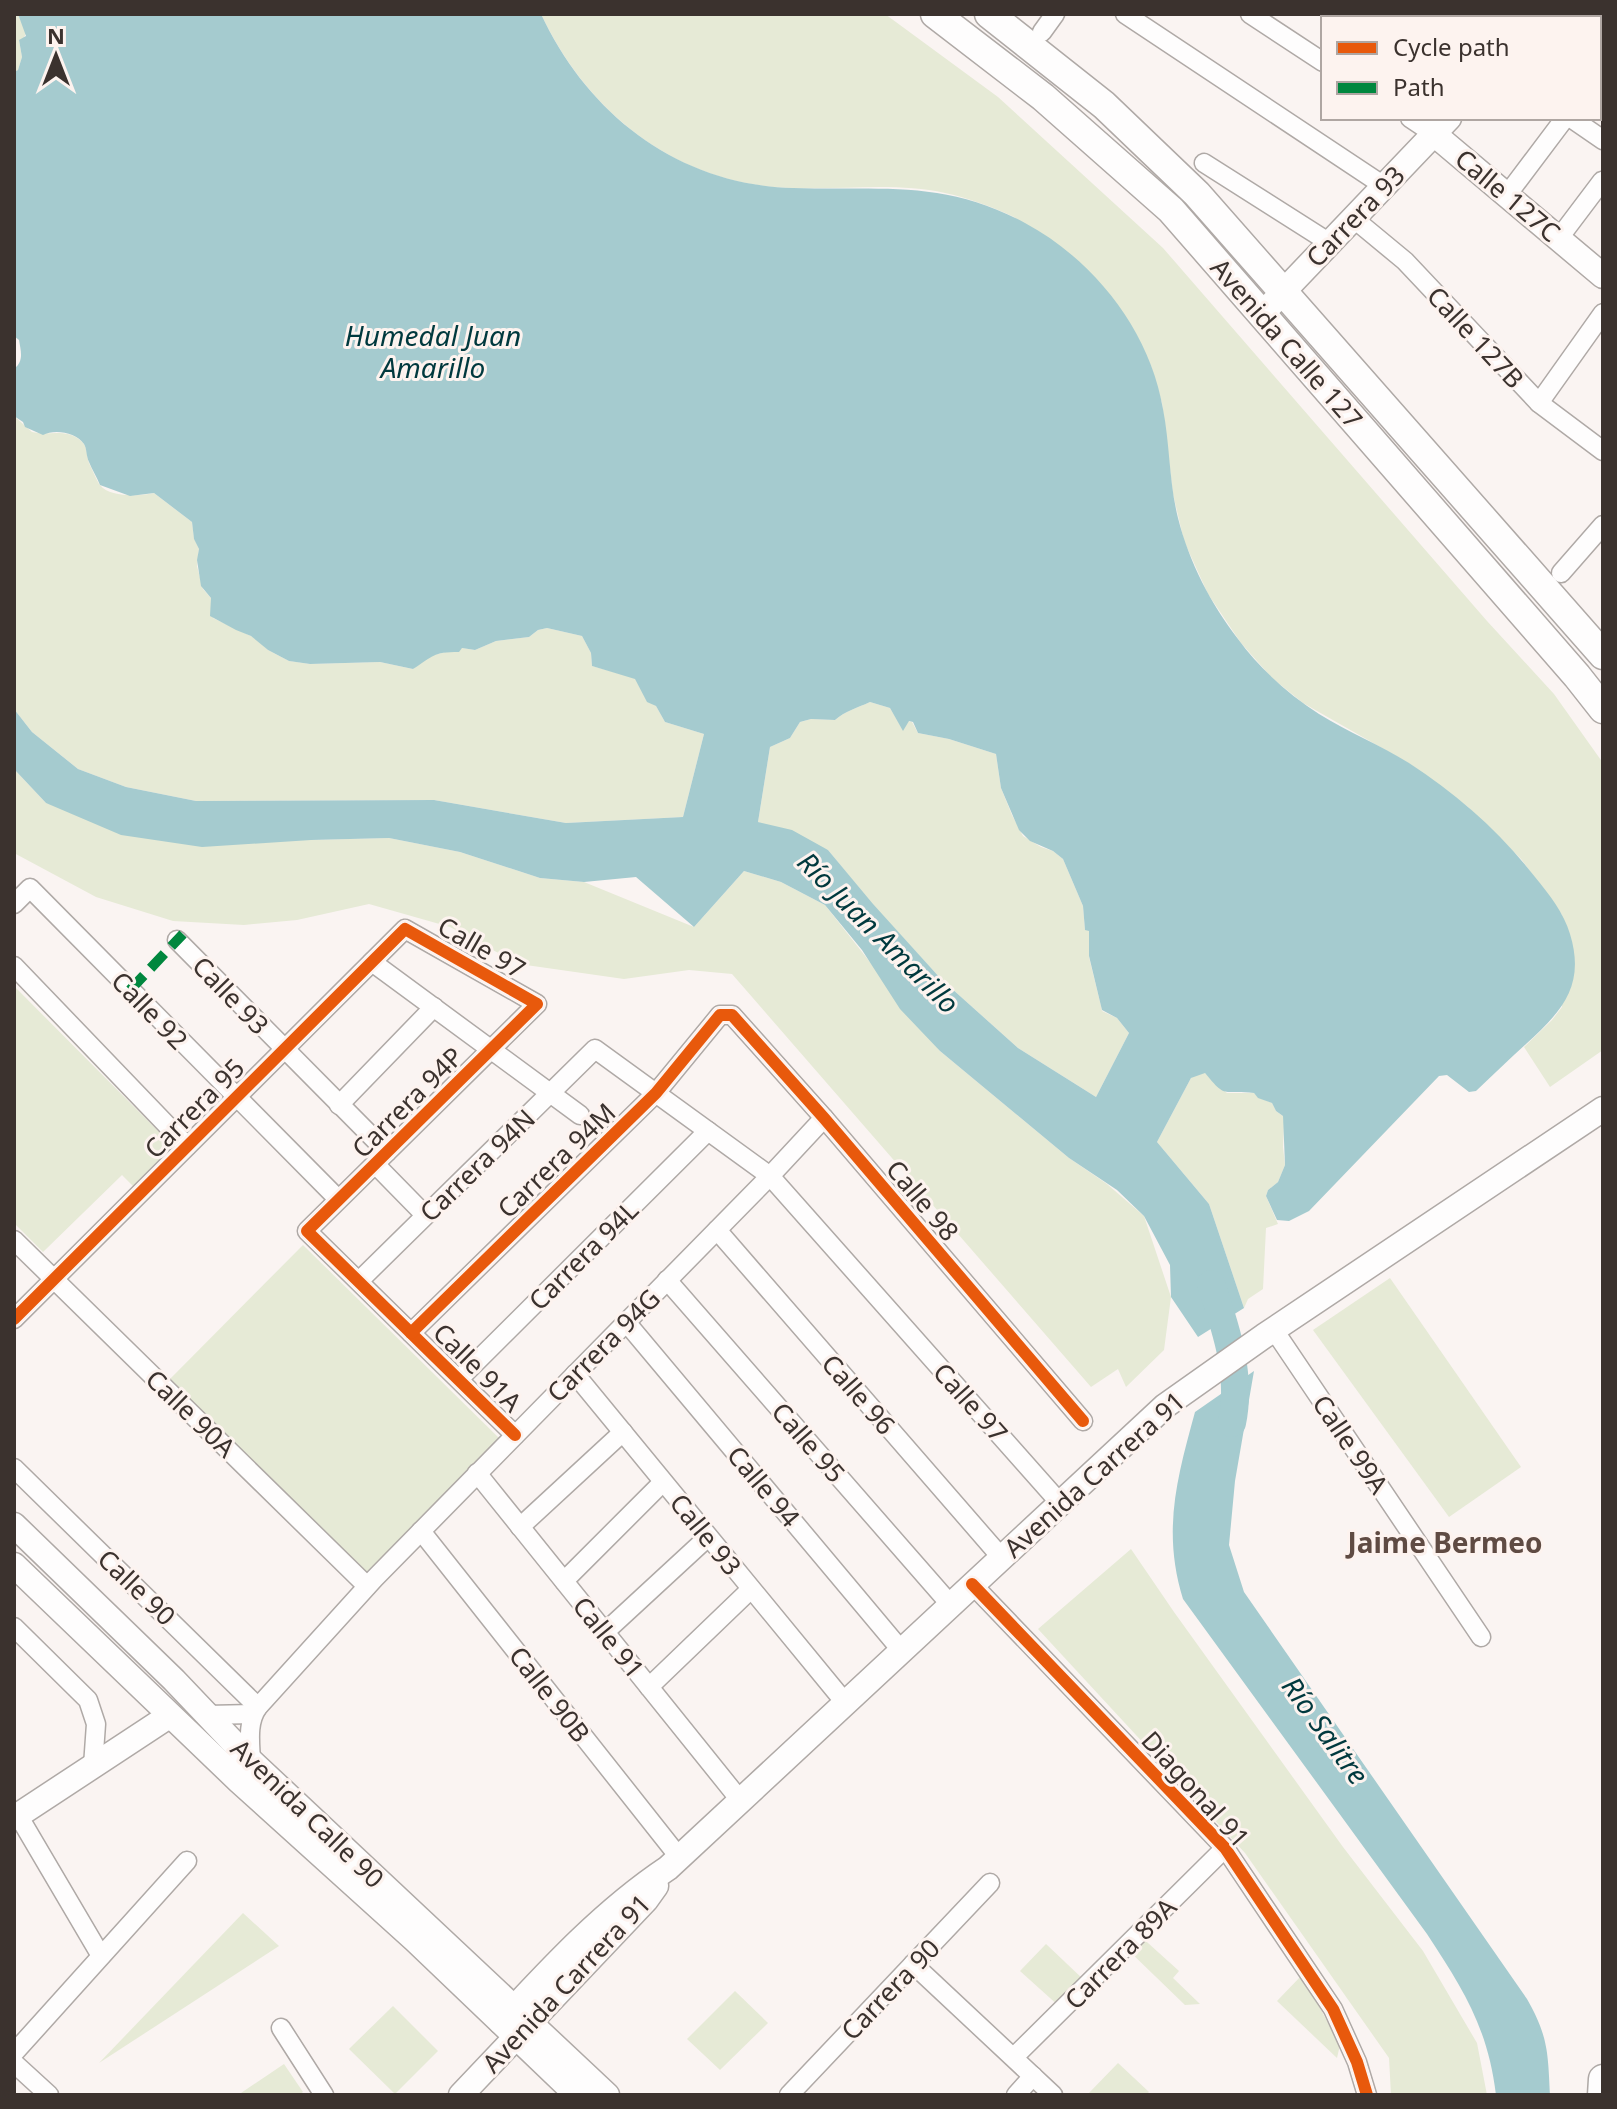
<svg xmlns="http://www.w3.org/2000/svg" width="1617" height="2109" viewBox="0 0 1617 2109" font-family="'Noto Sans',sans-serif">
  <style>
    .green { fill: #e6ead6 }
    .water { fill: #a5cbcf; fill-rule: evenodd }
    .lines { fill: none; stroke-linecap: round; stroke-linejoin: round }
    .river { stroke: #a5cbcf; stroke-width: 28 }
    .street-casing { stroke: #afa9a6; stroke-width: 21 }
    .secondary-casing { stroke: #afa9a6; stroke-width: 27 }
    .primary-casing { stroke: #afa9a6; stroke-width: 31 }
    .street { stroke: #fefdfd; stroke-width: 18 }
    .secondary { stroke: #fefdfd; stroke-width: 24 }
    .primary { stroke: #fefdfd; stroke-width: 28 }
    .quiet { stroke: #00873e; stroke-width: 10; stroke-dasharray: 20 10; stroke-linecap: butt }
    .cycleway-casing { stroke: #fdf3ef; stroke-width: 17 }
    .cycleway { stroke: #e8590c; stroke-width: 12 }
    .labels { text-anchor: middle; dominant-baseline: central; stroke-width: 6; stroke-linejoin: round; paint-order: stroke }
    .street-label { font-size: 26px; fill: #3b322e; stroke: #fdf3ef }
    .water-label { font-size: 28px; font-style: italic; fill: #00393e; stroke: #fdf3ef }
    .neighbourhood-label { font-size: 28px; font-weight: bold; fill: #5f4b43; stroke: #fdf3ef }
  </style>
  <rect width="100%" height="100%" fill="#faf4f2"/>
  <g class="green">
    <polygon points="14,14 18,14 26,33 23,40 19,40 22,57 18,70 14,72"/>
    <path d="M541,14h344l113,83 165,151 324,373 67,73 49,69v287l-53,37 -26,-40 28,-27 10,-13v-92l-41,-56 -53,-52 -58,-43 -107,-61 -31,-25 -31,-35 -33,-49 -24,-53 -11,-47 -11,-91 -11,-37 -15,-32 -12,-19 -110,-98c-22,-10 -45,-19 -69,-24 -49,-11 -102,-3 -152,-5 -114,-2 -205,-74 -252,-174z"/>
    <path d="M14,416l18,16c16,4 34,-4 48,8 8,6 6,14 9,23 2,4 9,20 11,22 10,13 41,11 54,8l38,29 2,16 5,11 -2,17 6,23 8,9 2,20 42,20 13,12 21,11 21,3 70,-2 33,7 16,-13 33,-8 13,2 21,-9 33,-4 9,-7 9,-2 35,8 9,17 1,13 43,12 12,23 9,5 9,16 39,12 -21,83 -117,6 -132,-23 -238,1 -70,-14 -48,-18 -46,-37 -18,-23z"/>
    <path d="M870,702l20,6 13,22 5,-9 4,1 6,11 31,6 47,15 5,34 11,27 11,21 18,11 12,4 10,8 20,47 2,24h4v27l12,49 1,5 15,7 12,15 -33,64 -78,-49 -77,-69 -69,-75 -44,-54 -70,-28 12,-75 20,-9 10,-16 11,-3 24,1c10,-9 22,-12 35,-18z"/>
    <polygon points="14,769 46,803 311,840 389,838 460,852 540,878 584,882 694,927 744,871 781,882 825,905 940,1051 1069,1158 1107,1184 1144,1216 1171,1297 1164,1350 1126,1387 1118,1369 1091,1387 732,974 689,970 624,979 519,964 450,927 369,904 297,920 244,925 173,921 96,897 14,853"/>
    <polygon points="14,986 175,1148 135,1188 122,1175 43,1252 14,1223"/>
    <polygon points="1199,1073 1205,1073 1227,1093 1254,1093 1258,1097 1272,1103 1276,1111 1283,1116 1284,1122 1283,1147 1285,1165 1278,1182 1268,1190 1266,1196 1278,1224 1266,1228 1263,1289 1248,1299 1244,1308 1209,1204 1157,1142 1191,1078"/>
    <polygon points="303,1245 500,1439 364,1575 167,1382"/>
    <polygon points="1390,1278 1521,1467 1449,1517 1313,1330"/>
    <polygon points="1131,1549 1174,1612 1343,1847 1423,1951 1477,2043 1487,2095 1391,2095 1389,2058 1245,1853 1038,1629"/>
    <polygon points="243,1913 279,1946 99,2063"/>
    <polygon points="1138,1934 1179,1971 1173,1978 1200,2004 1185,2005 1125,1947"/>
    <polygon points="1046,1944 1085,1981 1060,2007 1020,1971"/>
    <polygon points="1302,1975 1340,2045 1337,2058 1277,2001"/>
    <polygon points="735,1991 768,2023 720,2070 687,2039"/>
    <polygon points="393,2006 438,2051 395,2094 349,2049"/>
    <polygon points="1118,2063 1149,2092 1146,2095 1087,2095"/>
    <polygon points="284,2064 303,2092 299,2095 238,2095"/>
  </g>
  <g class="water">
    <path d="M18,14h523c47,101 138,171 252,174 89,3 150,-9 232,35 69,37 125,108 138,186 7,36 6,73 15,109 11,44 33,86 60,121 22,30 50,55 81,75 29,18 61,31 90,49 48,31 91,69 126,114 14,17 29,36 35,57 16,52 -9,78 -44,110 -17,15 -33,31 -50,47l-7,1 -22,-17 -8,1 -130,135 -20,10 -12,-1 -11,-24 2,-6 10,-8 7,-17 -2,-49 -7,-5 -4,-8 -14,-5 -4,-5c-32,-4 -27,7 -49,-20l-14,5 -34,64 52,62 35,104 -46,29 -27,-40 -1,-32 -26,-49 -27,-26 -48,-32 -129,-107 -40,-42 -38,-59 -37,-45 -44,-23 -37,-11 -50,56 -58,-50 -52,5 -44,-4 -80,-26 -71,-14 -78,2 -109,7 -81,-12 -75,-32 -32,-34v-60l18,23 46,37 48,18 70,14 238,-1 132,23 117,-6 21,-83 -39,-12 -9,-16 -9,-4 -12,-23 -43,-13 -1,-13 -9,-17 -35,-8 -9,2 -9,7 -33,4 -21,9 -13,-2 -3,4c-27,0 -25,4 -46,17l-33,-7 -70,2 -21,-3 -21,-11 -17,-14 -15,-6 -26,-14 1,-18 -10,-12 -4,-26 2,-11 -5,-10 -2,-17 -38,-29 -24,3 -30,-11c-3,-8 -8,-15 -11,-23 -3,-6 -2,-13 -5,-18 -8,-12 -30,-15 -41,-9l-18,-8 -2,-5 -9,-6v-47c10,-8 7,-17 5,-29l-5,-4v-264l4,-2 4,-13 -3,-17 7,-4zM870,702l20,6 13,23 6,-10 4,1 5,11 31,6 47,15 5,34 18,42 11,11 23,10 10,8 20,47 2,24 4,1v25l12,50 1,4 15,8 12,15 -33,64 -78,-49 -77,-69 -68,-75 -45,-54 -36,-20 -34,-8 12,-75 20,-9 10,-16 11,-3 24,1c10,-9 22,-12 35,-18z"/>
    <path d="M1254,1371l-19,110 -6,64 15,47 283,407c21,37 21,53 23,96h-54c-8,-67 -33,-106 -69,-161l-244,-335c-21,-68 -6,-121 12,-187z"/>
  </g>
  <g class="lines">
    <path class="river" d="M1211,1284c15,45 31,91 21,139"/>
    <defs>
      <g id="street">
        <polyline points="1125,14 1384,186"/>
        <polyline points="1250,14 1323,62"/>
        <polyline points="1380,14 1386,18"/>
        <polyline points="1042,32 1055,14"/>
        <polyline points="1599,73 1603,67"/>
        <polyline points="1410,118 1434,134"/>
        <polyline points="1571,118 1603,140"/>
        <polyline points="1204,163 1330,243"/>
        <polyline points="1507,195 1565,118"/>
        <polyline points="1353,218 1405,261 1539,403 1603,451"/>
        <polyline points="1559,238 1602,181"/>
        <polyline points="1539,403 1603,313"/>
        <polyline points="1561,573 1603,525"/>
        <polyline points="14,904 30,888 338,1199"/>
        <polyline points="177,940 387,1152"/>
        <polyline points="372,962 580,1115"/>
        <polyline points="14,966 187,1146"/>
        <polyline points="339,1105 434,1007"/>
        <polyline points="375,1164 425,1215"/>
        <polyline points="717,1230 1001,1557"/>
        <polyline points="14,1240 367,1586"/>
        <polyline points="667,1280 950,1604"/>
        <polyline points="359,1281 595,1049 770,1176 1060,1503"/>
        <polyline points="14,1319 405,929 537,1004 307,1231 515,1435"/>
        <polyline points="626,1322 901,1650"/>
        <polyline points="1274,1330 1481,1637"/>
        <polyline points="411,1333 656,1093 720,1015 732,1015 824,1118 1083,1421"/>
        <polyline points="575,1374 838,1694"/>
        <polyline points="459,1379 708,1131"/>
        <polyline points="14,1468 258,1707"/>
        <polyline points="477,1473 740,1800"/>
        <polyline points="520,1527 623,1432"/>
        <polyline points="421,1531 679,1857"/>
        <polyline points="564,1581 663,1482"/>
        <polyline points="972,1584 1225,1848 1333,2009 1357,2062 1367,2095"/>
        <polyline points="14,1627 88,1700 96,1724 93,1766"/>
        <polyline points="605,1632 708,1537"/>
        <polyline points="649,1687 751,1589"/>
        <polyline points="207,1715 253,1714"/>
        <path d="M251,1761c-1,-19 -4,-39 7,-54l116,-128 396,-403 54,-58"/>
        <polyline points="18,1815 101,1956"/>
        <polyline points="913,1964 1053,2095"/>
        <polyline points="281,2028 324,2095"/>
        <polyline points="14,2053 187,1861"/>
        <polyline points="1014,2057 1225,1848"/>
        <polyline points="14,2063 49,2095"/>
        <polyline points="789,2095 990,1883"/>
        <polyline points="1016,2095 1033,2076"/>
      </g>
      <g id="secondary">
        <polyline points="1542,18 1546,14"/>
        <polyline points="1434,134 1603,276"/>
        <polyline points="1262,314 1449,118"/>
        <polyline points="14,1525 174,1680 251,1761 607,2095"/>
        <polyline points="14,1565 239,1781 415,1940 577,2095"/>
        <polyline points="14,1818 169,1716"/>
        <path d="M501,2022c52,-56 104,-112 167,-154l497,-462 99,-70 339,-227"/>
        <polyline points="461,2095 646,1900 656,1886"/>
      </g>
      <g id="primary">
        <polyline points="935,14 1043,97 1171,210 1577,676 1603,709"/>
        <polyline points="989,14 1104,105 1197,194 1603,655"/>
        <polyline points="1602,2095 1603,2079"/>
      </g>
    </defs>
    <use href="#street" class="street-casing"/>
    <use href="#secondary" class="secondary-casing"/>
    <use href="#primary" class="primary-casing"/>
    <use href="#street" class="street"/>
    <use href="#secondary" class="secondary"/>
    <use href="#primary" class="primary"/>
    <polyline class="quiet" points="130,990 183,934"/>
    <defs>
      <g id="cycleway">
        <polyline points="14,1319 405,929 537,1004 307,1231 515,1435"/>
        <polyline points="411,1333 656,1093 720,1015 732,1015 824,1118 1083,1421"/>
        <polyline points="972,1584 1225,1848 1333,2009 1357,2062 1367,2095"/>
      </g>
    </defs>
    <use href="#cycleway" class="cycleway-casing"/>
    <use href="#cycleway" class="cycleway"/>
  </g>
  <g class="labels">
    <g class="street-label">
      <text transform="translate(1508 195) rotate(40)">Calle 127C</text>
      <text transform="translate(1355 216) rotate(-46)">Carrera 93</text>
      <text transform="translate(1476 337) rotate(47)">Calle 127B</text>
      <text transform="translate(1287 343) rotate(49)">Avenida Calle 127</text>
      <text transform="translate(482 947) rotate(30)">Calle 97</text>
      <text transform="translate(231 995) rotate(46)">Calle 93</text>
      <text transform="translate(150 1010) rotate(46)">Calle 92</text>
      <text transform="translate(407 1102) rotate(-45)">Carrera 94P</text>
      <text transform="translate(194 1108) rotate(-45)">Carrera 95</text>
      <text transform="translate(556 1160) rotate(-44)">Carrera 94M</text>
      <text transform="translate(477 1165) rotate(-44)">Carrera 94N</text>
      <text transform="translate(923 1200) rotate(50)">Calle 98</text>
      <text transform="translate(583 1255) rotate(-45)">Carrera 94L</text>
      <text transform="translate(603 1345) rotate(-45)">Carrera 94G</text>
      <text transform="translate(478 1367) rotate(45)">Calle 91A</text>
      <text transform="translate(859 1394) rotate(49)">Calle 96</text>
      <text transform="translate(971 1402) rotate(48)">Calle 97</text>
      <text transform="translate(191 1413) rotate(44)">Calle 90A</text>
      <text transform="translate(809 1442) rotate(49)">Calle 95</text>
      <text transform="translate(1351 1444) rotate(56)">Calle 99A</text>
      <text transform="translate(1094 1474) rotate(-42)">Avenida Carrera 91</text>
      <text transform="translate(764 1486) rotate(50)">Calle 94</text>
      <text transform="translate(706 1534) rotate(51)">Calle 93</text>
      <text transform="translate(137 1587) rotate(44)">Calle 90</text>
      <text transform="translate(609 1637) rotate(51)">Calle 91</text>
      <text transform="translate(550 1694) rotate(52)">Calle 90B</text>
      <text transform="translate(1196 1789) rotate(48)">Diagonal 91</text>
      <text transform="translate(308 1813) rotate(44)">Avenida Calle 90</text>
      <text transform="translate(1120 1953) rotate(-45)">Carrera 89A</text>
      <text transform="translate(566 1983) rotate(-47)">Avenida Carrera 91</text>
      <text transform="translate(890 1989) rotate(-46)">Carrera 90</text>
    </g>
    <g class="water-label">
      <text x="433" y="335">Humedal Juan<tspan x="433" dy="32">Amarillo</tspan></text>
      <text transform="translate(879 932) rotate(45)">Río Juan Amarillo</text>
      <text transform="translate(1326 1730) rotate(54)">Río Salitre</text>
    </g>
    <g class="neighbourhood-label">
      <text x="1445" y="1542">Jaime Bermeo</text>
    </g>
  </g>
  <rect width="1617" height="2109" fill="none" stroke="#3b322e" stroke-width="32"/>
  <rect x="1321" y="16" width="280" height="104" fill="#fdf3ef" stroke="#afa6a2" stroke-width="2"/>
  <rect x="1337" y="42" width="40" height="12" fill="#e8590c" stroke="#afa6a2" stroke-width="2"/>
  <text x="1393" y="56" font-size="24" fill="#3b322e">Cycle path</text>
  <rect x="1337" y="82" width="40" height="12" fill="#00873e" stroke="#afa6a2" stroke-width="2"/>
  <text x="1393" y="96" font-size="24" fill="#3b322e">Path</text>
  <g transform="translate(56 56)" stroke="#fdf3ef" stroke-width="6" paint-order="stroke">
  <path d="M0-6L14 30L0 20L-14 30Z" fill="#3b322e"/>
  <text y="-12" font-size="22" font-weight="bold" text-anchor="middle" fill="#3b322e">N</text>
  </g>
</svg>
